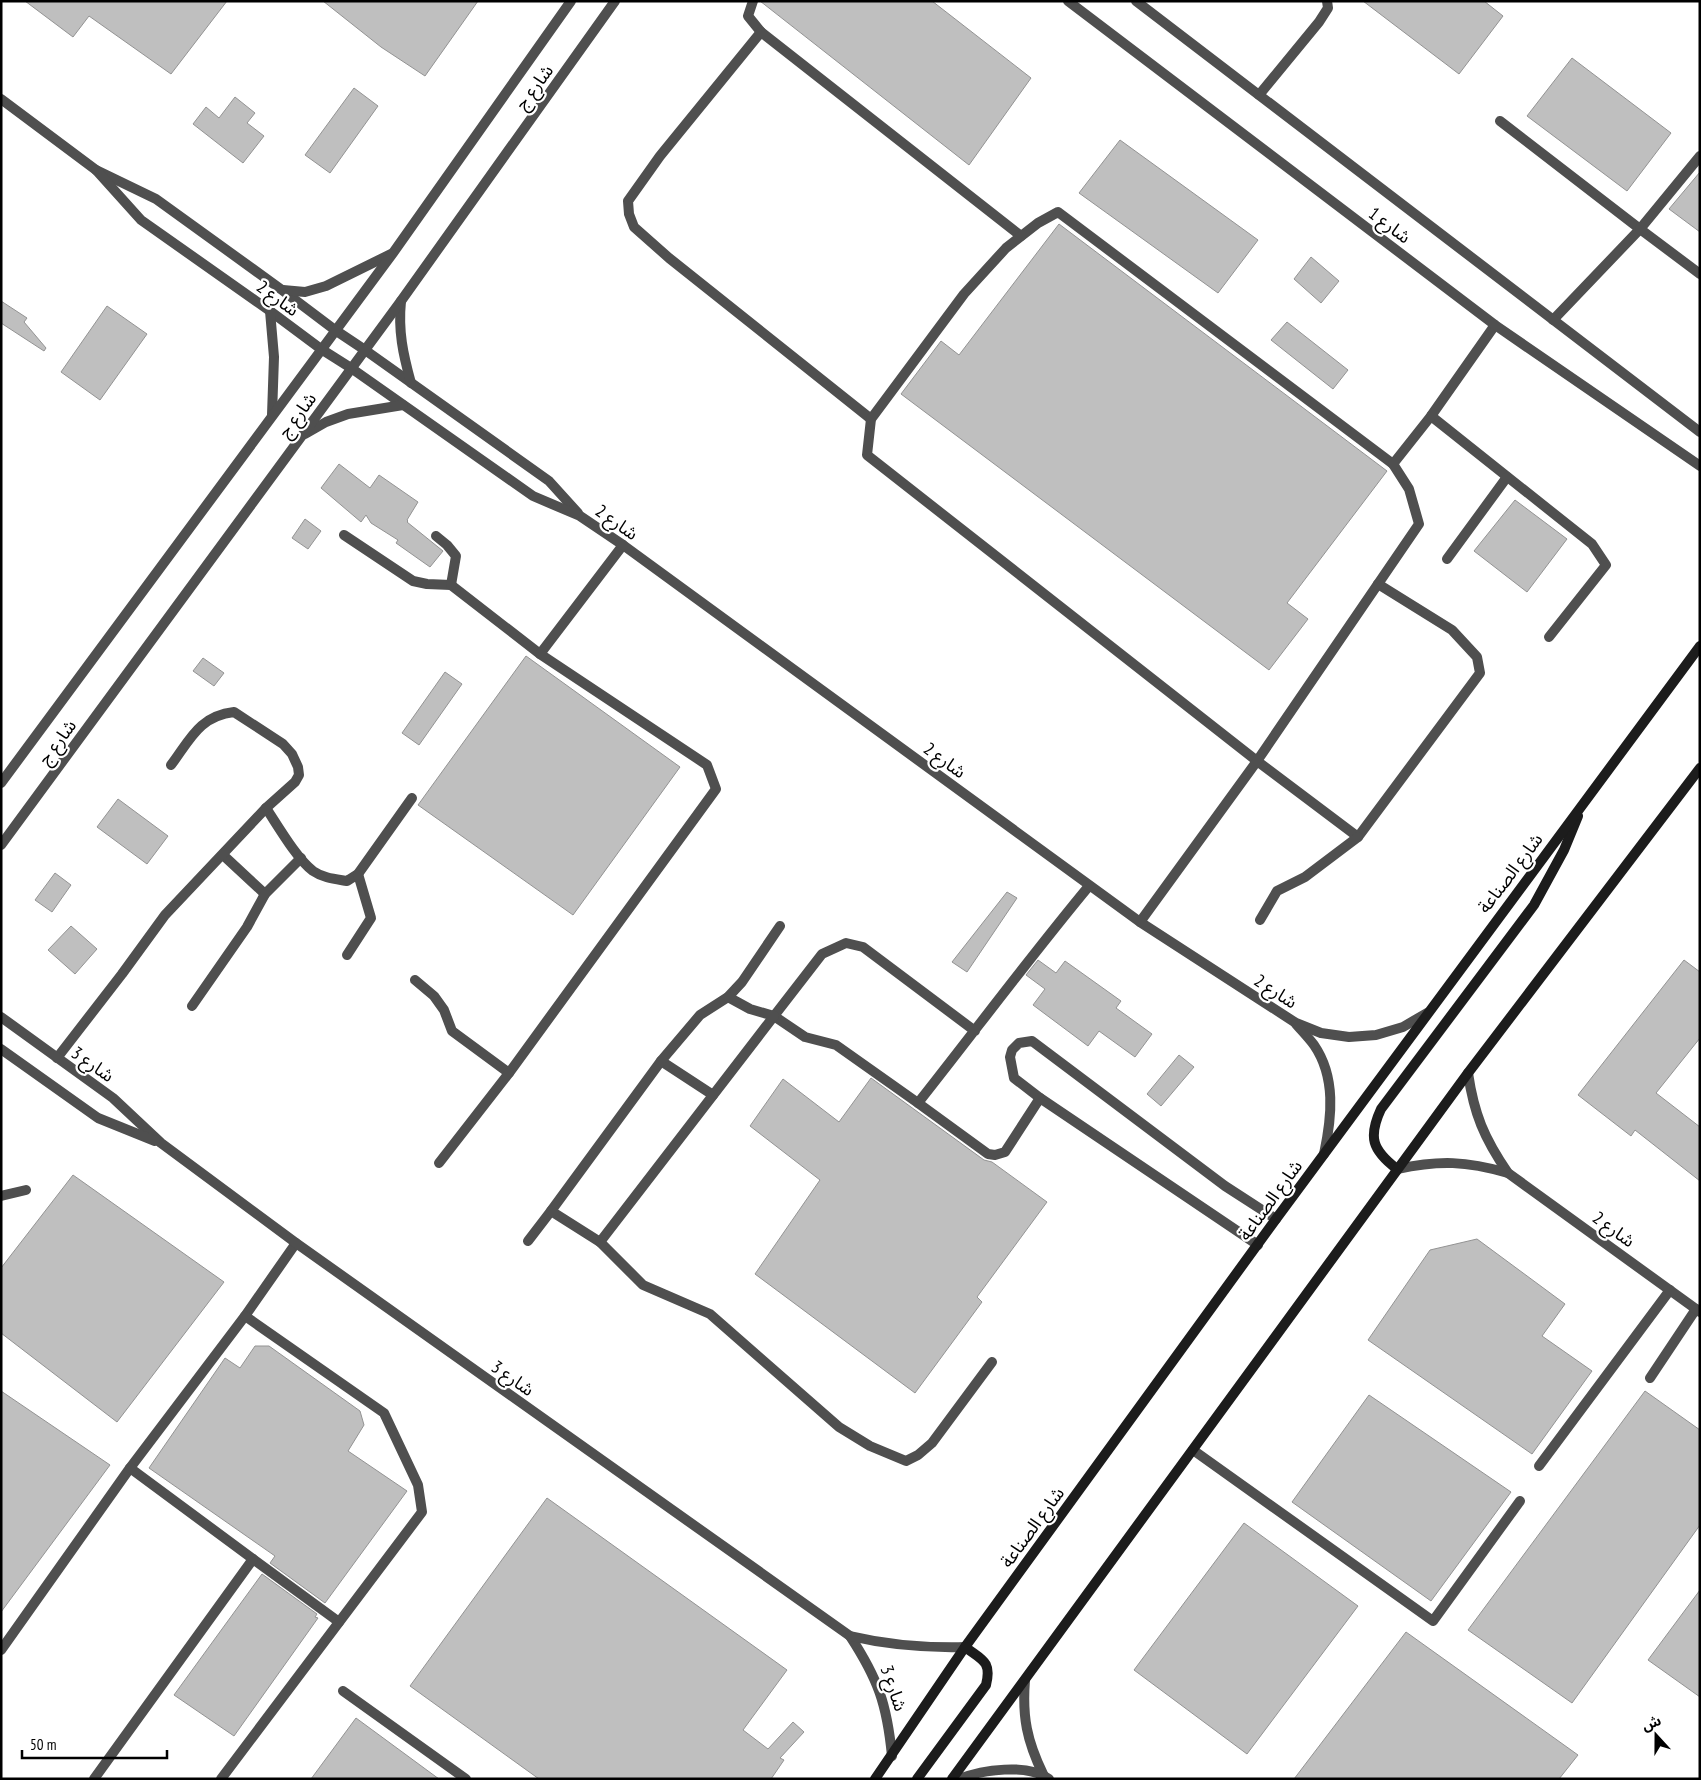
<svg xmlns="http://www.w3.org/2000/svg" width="1701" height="1780" viewBox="0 0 1701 1780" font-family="'PT Sans Narrow','Noto Sans Arabic',sans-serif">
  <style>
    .building { fill: #bfbfbf; stroke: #939393 }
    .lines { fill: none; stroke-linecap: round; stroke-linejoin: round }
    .lane { stroke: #4f4f4f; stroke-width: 10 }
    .street { stroke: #4f4f4f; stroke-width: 10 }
    .secondary { stroke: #1c1c1c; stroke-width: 10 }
    .labels { text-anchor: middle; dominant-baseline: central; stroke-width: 4.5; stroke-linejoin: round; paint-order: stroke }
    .street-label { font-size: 18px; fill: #000; stroke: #fff }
  </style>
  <rect width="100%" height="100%" fill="#fff"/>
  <g class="building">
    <polygon points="25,1 227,1 171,74 89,16 73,37"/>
    <polygon points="323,1 478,1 425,76 381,47"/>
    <polygon points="760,1 932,1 1031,78 969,165"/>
    <polygon points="1363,1 1484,1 1503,16 1459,74"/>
    <polygon points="1572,58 1671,133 1627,191 1527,116"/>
    <polygon points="354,88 378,106 330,173 305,155"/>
    <polygon points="235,97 255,113 247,123 264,136 243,163 193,124 206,107 219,118"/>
    <polygon points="1120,140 1258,240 1218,293 1079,193"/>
    <polygon points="1700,172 1700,232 1669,209"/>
    <polygon points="1059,224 1387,471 1287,603 1308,619 1269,670 901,394 941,341 959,355"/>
    <polygon points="1311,257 1339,281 1321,303 1294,279"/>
    <polygon points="1,301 27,318 24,322 46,348 44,351 1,323"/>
    <polygon points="107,306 147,334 100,400 61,372"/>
    <polygon points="1287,322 1348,370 1333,389 1271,340"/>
    <polygon points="339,464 370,488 379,475 418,502 407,520 408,521 407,522 443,551 430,567 396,543 398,540 371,523 366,515 361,522 321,488"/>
    <polygon points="1515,500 1567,539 1527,592 1474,551"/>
    <polygon points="305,519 321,531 308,549 292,538"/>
    <polygon points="526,656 680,767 573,915 418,805"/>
    <polygon points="203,658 224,673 214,686 193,671"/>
    <polygon points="445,672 462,684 419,745 402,733"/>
    <polygon points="118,799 168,836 147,864 97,827"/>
    <polygon points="55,873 71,885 52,912 35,900"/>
    <polygon points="1007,892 1017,898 967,972 952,962"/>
    <polygon points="71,926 97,949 75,974 48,950"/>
    <polygon points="1038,960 1056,973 1065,961 1121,1001 1116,1008 1152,1034 1135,1057 1099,1031 1088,1046 1033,1005 1045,989 1026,975"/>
    <polygon points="1684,960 1700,972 1700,1038 1656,1093 1700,1127 1700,1181 1635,1130 1631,1136 1578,1095"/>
    <polygon points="1179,1055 1194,1067 1161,1106 1147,1094"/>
    <polygon points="871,1078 984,1160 992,1162 1047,1202 977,1297 982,1302 915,1393 755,1274 820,1180 750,1126 783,1079 839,1122"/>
    <polygon points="73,1175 224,1282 117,1422 1,1333 1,1268"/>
    <polygon points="1477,1239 1565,1304 1542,1336 1592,1371 1532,1454 1368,1340 1430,1250"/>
    <polygon points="255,1346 269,1346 360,1411 364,1425 348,1451 407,1491 325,1603 270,1563 275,1556 149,1468 225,1358 240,1368"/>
    <polygon points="1,1391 110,1465 1,1612"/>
    <polygon points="1645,1391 1700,1430 1700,1525 1572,1703 1468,1630"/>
    <polygon points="1369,1395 1511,1492 1431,1601 1292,1502"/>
    <polygon points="547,1498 787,1670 743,1730 768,1749 793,1722 804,1732 780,1758 784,1760 771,1779 539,1779 410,1686"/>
    <polygon points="1244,1523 1358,1606 1247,1754 1134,1670"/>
    <polygon points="262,1574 317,1614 315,1617 318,1618 234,1736 174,1695"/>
    <polygon points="1700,1590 1700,1697 1648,1660"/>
    <polygon points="1406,1632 1578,1755 1559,1779 1294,1779"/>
    <polygon points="356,1718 439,1779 311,1779"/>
  </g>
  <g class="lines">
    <g class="lane">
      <polyline points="753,1 748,16 761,32"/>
      <polyline points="1259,95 1319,22 1328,8 1327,1"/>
      <polyline points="1500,121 1640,229 1553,320"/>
      <polyline points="1700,156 1640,229 1700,274"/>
      <polyline points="1431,416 1592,544 1606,565 1549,637"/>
      <polyline points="871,419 669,258 634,227 629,214 628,201 660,156 761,32 1021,236"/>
      <polyline points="344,535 413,581 427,584 451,585 540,654"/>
      <polyline points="436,536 447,545 456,556 451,585"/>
      <polyline points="1447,559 1507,477"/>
      <polyline points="1378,584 1452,630 1477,657 1480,673 1358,837 1257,761 867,455 871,419 964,294 1006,248 1038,223 1058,212 1393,464"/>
      <path d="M266,808c12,18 31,51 47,63 10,7 22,8 34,10l11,-7 54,-76"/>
      <polyline points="223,855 265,894"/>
      <polyline points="1260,920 1277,891 1305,877 1358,837"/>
      <polyline points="1140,922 1257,761 1419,524 1409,489 1393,464 1431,416 1495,325"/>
      <polyline points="347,955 371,918 358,874"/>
      <polyline points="415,980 434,996 444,1010 452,1031 509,1073 716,789 707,765 540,654 623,545"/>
      <polyline points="192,1006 247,927 265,894 301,858"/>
      <path d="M975,1031l-112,-84 -17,-4 -24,11 -48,62 31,21 31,8 82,58c57,-72 112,-146 171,-217"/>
      <path d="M57,1058l65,-84 43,-59 101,-107 29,-26 4,-7 -1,-8 -6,-13 -9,-10 -49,-32c-35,4 -44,28 -63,53"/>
      <polyline points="661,1061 713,1095"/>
      <polyline points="1040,1098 1014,1078 1010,1057 1012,1050 1019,1043 1032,1041 1225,1186 1276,1219"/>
      <polyline points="918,1103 988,1154 995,1155 1005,1152 1040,1098 1258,1245"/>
      <polyline points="439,1163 509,1073"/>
      <polyline points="1,1196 26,1190"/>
      <polyline points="551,1211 661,1061 700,1015 728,997 742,982 780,926"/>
      <polyline points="528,1241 551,1211 600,1242 774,1016 750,1009 728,997"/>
      <polyline points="600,1242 643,1285 710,1314 839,1427 870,1446 906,1461 918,1455 932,1443 992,1362"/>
      <polyline points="1650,1378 1696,1309"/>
      <polyline points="1193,1450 1433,1621 1520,1501"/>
      <polyline points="1539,1466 1670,1290"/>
      <polyline points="253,1559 339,1622"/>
      <polyline points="1,1650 130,1468 245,1316 296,1243"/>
      <polyline points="343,1691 466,1779"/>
      <polyline points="94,1779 253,1559 130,1468"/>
      <polyline points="221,1779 422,1512 418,1485 384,1413 245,1316"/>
    </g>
    <g class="street">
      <polyline points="1068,1 1495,325 1700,466"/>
      <polyline points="1136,1 1700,432"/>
      <polyline points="1,99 96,170 156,199 282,290 335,330 365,350 549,481 578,513"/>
      <polyline points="96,170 141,220 270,311 321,349 351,368 533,496 580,516 623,545 1140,922 1296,1023 1321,1033 1349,1037 1376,1035 1403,1027 1427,1013"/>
      <polyline points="283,290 305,292 326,286 391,254"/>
      <path d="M401,301c-3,30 2,53 10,82"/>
      <polyline points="270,311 274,357 272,415"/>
      <polyline points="305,434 326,422 348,414 403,405"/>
      <polyline points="1,783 393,253 571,1"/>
      <polyline points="1,845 401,301 615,1"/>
      <path d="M1,1017l112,81 48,45 135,100 554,393c28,43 37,68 42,120"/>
      <path d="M1296,1024c6,7 12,13 18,21 22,32 18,72 10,109"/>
      <polyline points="1,1049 98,1118 155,1141"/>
      <path d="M1468,1073c6,41 16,65 40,100l192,139"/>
      <path d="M1397,1169c43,-9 69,-8 111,4"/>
      <path d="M850,1636c38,9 75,12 115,11"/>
      <path d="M1025,1680c-3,37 2,61 18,94"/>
      <path d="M959,1779c23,-9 68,-16 90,0"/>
    </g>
    <g class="secondary">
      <path d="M1397,1169c-25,-19 -29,-32 -16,-60l153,-204 30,-55 14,-34"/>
      <polyline points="875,1779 965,1647 1276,1219 1700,646"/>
      <path d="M917,1779l69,-94c6,-24 -4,-25 -21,-38"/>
      <polyline points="952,1779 1468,1073 1700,768"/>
    </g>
  </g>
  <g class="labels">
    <g class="street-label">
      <text transform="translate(534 87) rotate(-54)">شارع ج</text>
      <text transform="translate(1390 225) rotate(37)">شارع 1</text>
      <text transform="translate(278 298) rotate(36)">شارع 2</text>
      <text transform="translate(297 415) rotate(-54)">شارع ج</text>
      <text transform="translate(617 522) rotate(35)">شارع 2</text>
      <text transform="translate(57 742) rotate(-54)">شارع ج</text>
      <text transform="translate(945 760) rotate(36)">شارع 2</text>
      <text transform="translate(1510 873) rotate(-53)">شارع الصناعة</text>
      <text transform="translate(1276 991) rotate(33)">شارع 2</text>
      <text transform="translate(93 1064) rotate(35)">شارع 3</text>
      <text transform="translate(1270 1200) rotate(-54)">شارع الصناعة</text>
      <text transform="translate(1614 1229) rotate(36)">شارع 2</text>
      <text transform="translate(513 1378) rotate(35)">شارع 3</text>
      <text transform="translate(1032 1527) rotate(-54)">شارع الصناعة</text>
      <text transform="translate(894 1688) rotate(71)">شارع 3</text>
    </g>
  </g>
  <rect width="1701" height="1780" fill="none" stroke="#000000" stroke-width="5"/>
  <g transform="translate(1656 1735) rotate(339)" stroke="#ffffff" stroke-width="4" paint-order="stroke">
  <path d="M0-4L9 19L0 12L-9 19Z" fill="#000000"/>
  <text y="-8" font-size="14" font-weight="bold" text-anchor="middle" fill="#000000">ش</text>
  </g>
  <path d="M22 1750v8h145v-8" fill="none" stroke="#000000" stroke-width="2.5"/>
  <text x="30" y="1750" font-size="15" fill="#000000" stroke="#ffffff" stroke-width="4" paint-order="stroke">50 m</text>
</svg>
